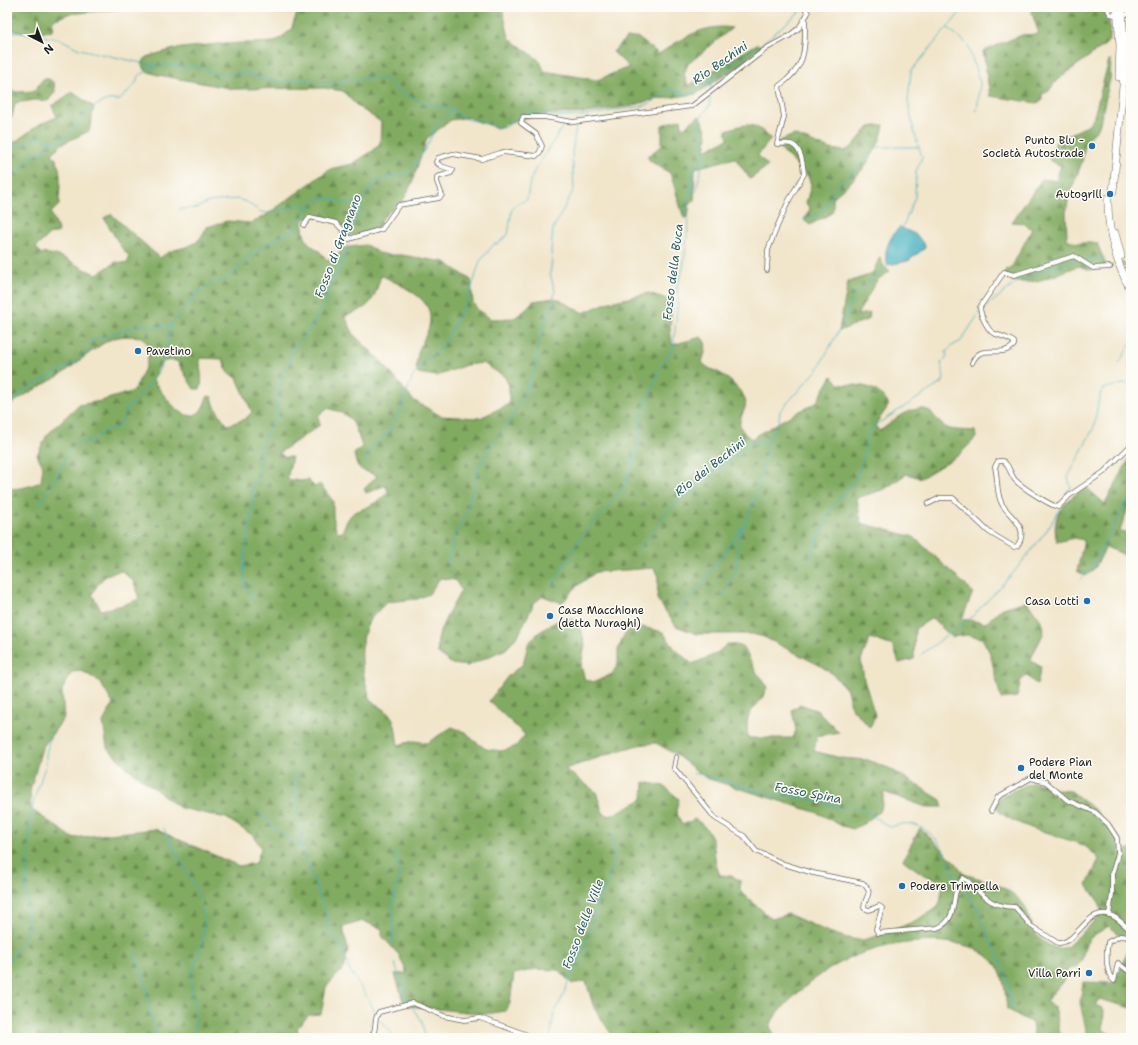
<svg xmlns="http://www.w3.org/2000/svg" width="1138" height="1045" viewBox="0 0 1138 1045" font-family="'Shantell Sans',sans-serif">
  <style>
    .forest { fill: url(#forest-firs); stroke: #4f643f; fill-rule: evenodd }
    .water { fill: #40aebe; stroke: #2e656d }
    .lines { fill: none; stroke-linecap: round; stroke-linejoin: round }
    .stream { stroke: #40aebe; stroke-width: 1 }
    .minor-tunnel { stroke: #c6bda7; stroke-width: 4; stroke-dasharray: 4 2; stroke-linecap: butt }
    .minor-casing { stroke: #676259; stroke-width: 5.5 }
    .motorway-casing { stroke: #676259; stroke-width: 8 }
    .minor { stroke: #fff; stroke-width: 4 }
    .motorway { stroke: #fff; stroke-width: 7 }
    .poi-dot { fill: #1f6fb2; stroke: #fdfcf7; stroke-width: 1.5 }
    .labels { text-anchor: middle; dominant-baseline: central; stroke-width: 3; stroke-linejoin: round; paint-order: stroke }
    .poi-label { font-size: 11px; fill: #1c1c1c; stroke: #fdfcf7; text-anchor: end }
    .water-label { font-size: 12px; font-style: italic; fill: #2c5e65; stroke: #fdfcf7 }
  </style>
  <defs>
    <pattern id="forest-firs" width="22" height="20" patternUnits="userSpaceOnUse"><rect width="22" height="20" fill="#82ab62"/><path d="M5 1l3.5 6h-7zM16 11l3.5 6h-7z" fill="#6a8a50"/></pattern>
  </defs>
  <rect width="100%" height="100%" fill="#fdfcf7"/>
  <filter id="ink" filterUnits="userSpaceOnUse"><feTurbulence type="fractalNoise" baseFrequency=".025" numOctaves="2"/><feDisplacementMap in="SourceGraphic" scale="8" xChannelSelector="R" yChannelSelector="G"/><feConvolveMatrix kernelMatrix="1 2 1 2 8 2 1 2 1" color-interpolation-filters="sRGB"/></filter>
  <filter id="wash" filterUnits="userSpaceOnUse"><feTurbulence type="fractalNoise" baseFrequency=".012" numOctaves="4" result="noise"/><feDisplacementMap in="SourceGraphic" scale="16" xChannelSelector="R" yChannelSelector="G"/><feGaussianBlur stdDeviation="0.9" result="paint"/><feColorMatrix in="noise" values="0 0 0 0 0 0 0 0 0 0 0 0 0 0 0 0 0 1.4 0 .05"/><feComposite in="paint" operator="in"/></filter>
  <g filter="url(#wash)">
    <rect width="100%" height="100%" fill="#f1e5ca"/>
    <g class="forest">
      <path d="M7,7h138l-77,7 -15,6 -1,11c-2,1 -31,2 -33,1 -4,-1 -9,-4 -12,-6z"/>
      <path d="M294,7h208l7,31 31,23 4,10 53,9 32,-13 -16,-15 13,-14 11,-1 22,17c22,-15 45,-31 73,-26l-44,36 -4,10 4,12 69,-42 5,3 -20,17 -46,30 -49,7 -15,5 -47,7 -39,1 -26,5 -23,9 -29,-11 -17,3 -24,18 -15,45 -8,16 -21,18 -6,13 -28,6c-5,-16 -32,-25 -46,-15 -1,29 14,21 24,40l11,-5 4,-8 24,-3 13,8 10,2h13l43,7 26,18 2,23 6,8 12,8 23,-1 9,-6 10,-11 21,-3 8,3 21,12 23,-10 43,-10 21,7 2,7 -2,21 2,17 29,-8c8,7 4,16 1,25 6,8 14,8 21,13 6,4 16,14 20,20 11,18 -18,24 8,44l37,-22 28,-14 16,-27 7,8c22,2 37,-1 50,21l-14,20 4,6c10,-5 17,-15 28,-19 28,-10 22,5 40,16 7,3 20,2 28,3l1,7 -17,17 -38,23 -15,-4 -21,15 -28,9 4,25 53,14 59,55 -11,27 24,4 14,-14 26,-8c26,32 20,25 4,59l11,7 -4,18 -10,-9 -6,4 -4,17 -16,2 -11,-46 -8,-15 -15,-3 -16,2 -19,-19 -17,11 -1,30 -15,4 -6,-17 -23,-8 -9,22 3,20 11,35 -5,13 -19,-21 -4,-17 -14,-16 -14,-9 -55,-28 -12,-3h-55l-21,-8 -19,-27 1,-22 -4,-9 -58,4 -19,14 -15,17 -19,-7 -9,7 -15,31 -13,15 -39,17 -15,-2 -14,-11c-4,-21 14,-44 23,-63l-6,-10 -15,-2 -11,16 -12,5 -31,3c-4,6 -16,16 -18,21 -11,26 -6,54 4,79 24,13 22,17 26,43l16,-4 13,2 25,-16 15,6 6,7 13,9 16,2 7,-2 7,-3 9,-11 -36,-34 19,-25 15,-12 5,-20 10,-11 22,-14h14l7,10 4,15 -4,22 4,14 10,2 17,-8 6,-10v-14l6,-15 10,-10 29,7 12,17 17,15 24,-10 11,-10 16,2 13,26 7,7 4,9c-9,24 -24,18 -19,50h45l3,-8 -4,-20 8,-6 18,7 21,21 -22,4 -3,15 27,7 27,2 23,9 50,31 2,7h-17l-42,-15 -3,18 -16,13 -12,6 -11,-3 -24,-13 -112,-35 -31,-24 -19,-11 -18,2 -17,5 -56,19 31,23 7,21 7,3 33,-17 1,-17 20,4 15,13 -3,12 6,14 13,-6c27,18 14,32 25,56l11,1 9,4v11l32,28 16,-5c23,10 45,22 70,26 11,2 76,-25 81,-35 2,-4 2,-12 4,-18l-5,-7 -14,-5 -21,-15 17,-32 36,35 8,11c16,5 35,9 49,20 3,2 8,7 11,11 4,6 5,16 8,23 6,12 22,24 35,19l34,-32 -1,-11 -13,-19 12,-26c-5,-4 -10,-11 -16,-14 -16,-7 -84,-22 -88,-40l2,-5 4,-4 32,-14 26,8 12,1 23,18 25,29 1,16 11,-6v160l-32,-9 -4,6 9,4 -1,21 15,8h-30l-8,-35 3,-21 31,1 12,-28 2,-13 -19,-16c-6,4 -17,9 -21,15 -9,13 0,24 -20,28l-4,11 -18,21 8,6 7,31h-27l-2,-15 -25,-14c-2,-14 -2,-31 -10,-43 -27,-39 -114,-24 -149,-7 -22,10 -41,25 -59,42 -8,9 -16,15 -19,26l6,11h-162l-20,-30 -8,-27 -14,3 -14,-14 -22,-1 -22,5 -4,29 -4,8 -20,3 -78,-8 -5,-5 -8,-27 12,-1 -8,-18 -17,-19v-7l-19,-8 -20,6 5,23 -4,18 -18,19 -5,27 -12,1 -12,13 3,10h-293v-550c12,2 23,-2 34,-6l2,-16 -6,-11 10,-20 31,-30 23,-4 33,-10 12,-25 4,-19 -8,-10c-12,-1 -22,-2 -33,3 -16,9 -32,23 -47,34 -18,11 -40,21 -55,34v-270l5,6 28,-20 17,-7 -5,-11 20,-14 22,15 -5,24 -27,13 -10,10c12,12 7,34 7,51l-8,8 8,19 -10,3 -13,12 5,7c20,-3 38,15 56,20l19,-12 12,1 1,-7 -8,-9 -17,-29 7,-4 49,44c13,-11 19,-7 33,-14 7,-3 10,-11 14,-17l20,-6 23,2 15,-7 65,-47 22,-5 22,-14 6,-7 1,-21 -24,-16 -14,-15 -19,-3 -90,1 -76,-14 -12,-4 -4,-7 4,-7 28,-8 43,-5 58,-2 16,-12 6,-17zM381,275c16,9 52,22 49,45 0,7 -4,15 -7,21 -5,9 -8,22 -6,32l20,3 29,-11 17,-2 22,14 4,9v18l-29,14 -39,-2 -28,-16 -33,-40 -26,-25 -9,-19c27,-9 28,-14 36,-41zM200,358l23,1 4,13 10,6 15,34 -7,7 -17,6c-6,-6 -15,-19 -16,-28l-4,-1c-3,5 -5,14 -10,17 -16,12 -37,-22 -45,-33 6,-15 6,-21 24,-19l17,28h6c4,-9 -1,-20 0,-31zM327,408c27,7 26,14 35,38l-8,8c4,20 8,14 23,22l-13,13 2,4 18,-7h2l2,6c-4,4 -9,9 -15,12 -19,11 -21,3 -31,28l-3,1c-7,-7 -6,-22 -6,-32l-13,-17 -5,3 -7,-7 -8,1 -13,-2 5,-22h-7l-6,-4 41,-28 -2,-9zM122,571l12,11 5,17 -16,6 -22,5 -9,-16c9,-15 13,-21 30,-23zM82,671l18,11 13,22 -10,18 4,26 22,21 51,39 46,10 28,18 7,12 -5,15 -17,3 -84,-37 -82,9 -42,-29 -1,-18 12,-43 22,-30 -2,-28 10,-18z"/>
      <path d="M1030,7h75c3,13 10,25 1,37l-49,36 -9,12 -6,2v6l-5,3 -47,-7 -7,-45 39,-16 17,-1z"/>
      <path d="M1109,60h2l-1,19 -10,44 -2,6 -12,11 -4,22 -13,34 -3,16 1,27 9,4h21l9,22 -16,5 -11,-4c-27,9 -48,24 -76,11l3,-8 4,1 22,-41 -9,-6 -11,-1 30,-43 14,2 5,-15 -12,-6 7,-19 33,-16 5,-9z"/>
      <polygon points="43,79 49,79 54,83 55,92 48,101 35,100 15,103 12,117 7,117 7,90 18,92 34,91"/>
      <path d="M699,116c9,14 9,18 6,34l23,-11 -2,-9c23,-7 27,-9 45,9l-13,16 10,11 -18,13 -15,-21 -40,10 -1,32 -4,3 -2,14 -4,1 -14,-45 -20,-12 -3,-5 15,-10v-21l19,-6 1,10z"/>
      <path d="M884,125c-5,29 -28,55 -51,72v13l-3,4 -20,11 -6,-5 6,-11 -4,-6 5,-18 -3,-9 -29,-28v-7l15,-6 36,14 14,2 7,-3 18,-21z"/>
      <polygon points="880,257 884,267 890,271 877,280 857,315 870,313 869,319 839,331 848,282 872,274"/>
      <path d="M1131,455v44l-11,32 11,2v34l-8,-13 -17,-7 -11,21 -9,8 -9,-5 7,-31 -10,-2 -17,4c-7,-28 8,-41 29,-55l19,17z"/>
    </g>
    <path class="water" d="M900,227l17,8 8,11v2l-17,13 -20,4c-7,-11 3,-31 12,-38z"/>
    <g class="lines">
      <g class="stream">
        <polyline points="796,7 799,12"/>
        <polyline points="948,28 966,43"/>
        <polyline points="7,31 60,39 79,49 155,66"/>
        <polyline points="968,46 980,83 977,111"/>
        <polyline points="710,89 712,80"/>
        <path d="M7,144c15,3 17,-2 29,-6l22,4 11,-7 26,-29 12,-6h13l16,-17 2,-7 22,-11h11l12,2 15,-1 13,6 17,3 17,-3 16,7 25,2 26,-2 12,4h15l10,-4 36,-1 11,11 23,12 28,6 16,11 38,10 5,-1 10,-9 13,-6 24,4h29l57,-9 10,-3 21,-15 17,5 7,-2 64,-45 46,-39"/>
        <polyline points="7,190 10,178 14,172 22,168 34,155 45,151 50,142"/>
        <polyline points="696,192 705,151 699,123 701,117 710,105 710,94"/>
        <polyline points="179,209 197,208 208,202 237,199 247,202 261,212 268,213 297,205 310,206"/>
        <path d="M804,220c5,-3 11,-3 15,-6 10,-9 12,-26 25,-32l32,-35h42"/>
        <polyline points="902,229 915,197 916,172 922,157 913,128 908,101 911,71 965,7"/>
        <polyline points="349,237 354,223 361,211 361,203 375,182 392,176 409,174 427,146 438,122 452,111"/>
        <polyline points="1084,259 1105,258"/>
        <polyline points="982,310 1017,282 1076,259"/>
        <polyline points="1119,363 1131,343"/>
        <path d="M7,411c5,-5 14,-20 18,-21 16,-9 53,-26 63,-40 2,-3 2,-6 2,-9l53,-17 6,3 21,-1"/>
        <polyline points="365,462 371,450 393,427 413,376 422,365 434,356 443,346 469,297 480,261 494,244 497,244 508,235 512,208 516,204 527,200 530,181 535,170 565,123"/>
        <polyline points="1064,499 1066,492 1071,488 1068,477 1094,427 1098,403 1102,389 1131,382"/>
        <path d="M37,506c11,-11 17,-26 25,-39 4,-8 5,-18 14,-23 5,-3 11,-1 15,-3 11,-6 12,-13 26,-13l8,-13 2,-7 8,-7 19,-22 10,-19 8,-37 19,-20 4,-9 22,-13 8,-1 8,-6 18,-20 20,-13 22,-10 19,-27 7,-6h10l18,6 14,-2"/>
        <polyline points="638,550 670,509 701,484 721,465 733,459 749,444 770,439"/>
        <polyline points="809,559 832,508 854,481 862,463 866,441 871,428 943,382 944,377 941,363 947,357 946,352 952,346 961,341 980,312"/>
        <polyline points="448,563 453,538 466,512 479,466 493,443 509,422 528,386 535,367 536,352 543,327 551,309 555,291 550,274 552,260 551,251 553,229 574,189 572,152 577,123"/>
        <polyline points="1081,579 1093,566 1125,505 1131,496"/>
        <polyline points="552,586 582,535 603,513 625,485 637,449 642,414 660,368 673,348 678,299 677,286 683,269 689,223 685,212 691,190 694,167 704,158"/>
        <polyline points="722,597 736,570 738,542 758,490 768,443 779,420 780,411 818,369 846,317 852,298 887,265"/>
        <polyline points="254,600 246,587 244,577 245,554 253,504 252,490 259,470 259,454 264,438 277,415 277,401 282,371 288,367 293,349 312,326 319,311 325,304 333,280 343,261 349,240"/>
        <polyline points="680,610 705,579 742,527"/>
        <polyline points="922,654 973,616 1014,572 1045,533 1060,509"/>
        <polyline points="296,774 295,787 300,824 301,847 324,908 329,928 341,944 349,969 372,1005 375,1013"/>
        <path d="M693,774h8l72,21 37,4 31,9h20l28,19c4,0 8,-2 12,-3 20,-3 36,13 44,29 5,9 5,20 14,27"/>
        <polyline points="258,812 277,830 300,847"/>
        <path d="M164,828c13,34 43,63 40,101 -1,18 -11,33 -13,51 -1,19 7,38 3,58"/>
        <polyline points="962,884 978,910 988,936 999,957 1008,980 1011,1009"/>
        <polyline points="393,944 393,903 400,873 394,852"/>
        <path d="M134,954c18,25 9,58 26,84"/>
        <polyline points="395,964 408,1002"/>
        <polyline points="7,965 22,942 28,928 26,888 30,823 34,800 46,764 46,754 51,734"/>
        <polyline points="411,1006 422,1021 425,1038"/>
        <polyline points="378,1019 389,1029 395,1038"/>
        <polyline points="550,1038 554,1013 563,996 570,977 584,950 599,899 609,880 614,862 613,837"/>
      </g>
    </g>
  </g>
  <g filter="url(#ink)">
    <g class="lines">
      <polyline class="minor-tunnel" points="1110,267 1131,261"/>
      <defs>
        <g id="minor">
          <polyline points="1107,7 1110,14 1115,15"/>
          <polyline points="1127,14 1131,14"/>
          <polyline points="304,225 310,217 336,223 345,232 349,239 382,229 399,205 439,198 442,195 437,182 437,177 451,173 453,170 441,166 436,162 438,158 453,154 482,159 503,152 536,156 540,152 542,146 536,134 521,123 523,117 544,117 573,122 692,106 767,48 789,36 799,28 808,13 804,7"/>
          <path d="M767,270l1,-20 9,-23 11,-25 16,-28c-1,-9 -2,-26 -13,-30 -4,-1 -9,0 -14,0l7,-27 -5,-31c27,-19 26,-34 26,-66"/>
          <path d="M972,363c9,-22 29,-3 42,-18v-3c-6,-5 -14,-6 -21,-9 -6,-4 -13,-19 -13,-26l24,-35 10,3 60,-19 19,12 17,-1"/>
          <path d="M928,504l12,-6h13l36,34 25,15 3,-1c14,-19 -8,-29 -15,-42 -6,-10 -4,-26 -7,-37l3,-6h5c7,5 7,13 12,19 7,7 34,25 43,27l12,-12 34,-23 27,-27"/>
          <path d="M676,757l-2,11 41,50 29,18 12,15 28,13 29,9 50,10c12,12 1,12 1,25l5,2 10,-4 3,2 -6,21 2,4 59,-5c24,-9 11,-34 26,-50 10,5 13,13 22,19 9,8 19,10 30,10l16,19 27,17c20,0 27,-33 50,-29 9,2 17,12 23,17"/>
          <polyline points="991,811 998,797 1031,778 1046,782 1067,800 1095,812 1108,824 1117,838 1118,853 1112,874 1112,894 1109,915"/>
          <path d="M1131,937l-11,-1 -12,6c-2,11 -3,31 6,39l4,-18 13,10"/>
          <path d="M369,1038c10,-7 3,-17 10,-26l34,-9 31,13 20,4 16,-2 45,16 6,4"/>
        </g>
        <g id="motorway">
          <polyline points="1117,7 1120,45 1119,77"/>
          <polyline points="1113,191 1125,65 1122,7"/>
          <path d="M1108,198c-1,32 8,64 23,93"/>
          <polyline points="1115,233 1121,256"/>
        </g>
      </defs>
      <use href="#minor" class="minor-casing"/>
      <use href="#motorway" class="motorway-casing"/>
      <use href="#minor" class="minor"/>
      <use href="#motorway" class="motorway"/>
    </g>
  </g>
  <g class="poi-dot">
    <circle cx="1092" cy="146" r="4"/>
    <circle cx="1110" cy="194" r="4"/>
    <circle cx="138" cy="351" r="4"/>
    <circle cx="1087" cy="601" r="4"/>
    <circle cx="550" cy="616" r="4"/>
    <circle cx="1021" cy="768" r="4"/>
    <circle cx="902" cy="886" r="4"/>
    <circle cx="1089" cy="973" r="4"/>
  </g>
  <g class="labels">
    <g class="poi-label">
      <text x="1084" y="140">Punto Blu -<tspan x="1084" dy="13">Società Autostrade</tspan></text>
      <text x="1102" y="194">Autogrill</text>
      <text x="146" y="351" text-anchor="start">Pavetino</text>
      <text x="1079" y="601">Casa Lotti</text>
      <text x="558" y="610" text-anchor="start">Case Macchione<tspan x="558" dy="13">(detta Nuraghi)</tspan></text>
      <text x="1029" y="762" text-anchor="start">Podere Pian<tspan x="1029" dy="13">del Monte</tspan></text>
      <text x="910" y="886" text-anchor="start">Podere Trimpella</text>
      <text x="1081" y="973">Villa Parri</text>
    </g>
    <g class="water-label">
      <text transform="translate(720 63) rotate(-35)">Rio Bechini</text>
      <text transform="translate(338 246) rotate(-69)">Fosso di Gragnano</text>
      <text transform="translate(673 272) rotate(-83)">Fosso della Buca</text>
      <text transform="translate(710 467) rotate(-38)">Rio dei Bechini</text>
      <text transform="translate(808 793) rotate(11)">Fosso Spina</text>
      <text transform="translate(583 924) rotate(-69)">Fosso delle Ville</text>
    </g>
  </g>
  <rect width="1138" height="1045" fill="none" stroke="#fdfcf7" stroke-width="24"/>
  <g transform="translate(42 42) rotate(138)" stroke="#fdfcf7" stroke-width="3" paint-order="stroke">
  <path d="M0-3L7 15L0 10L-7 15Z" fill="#1c1c1c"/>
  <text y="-6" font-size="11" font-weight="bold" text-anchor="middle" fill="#1c1c1c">N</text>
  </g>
</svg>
